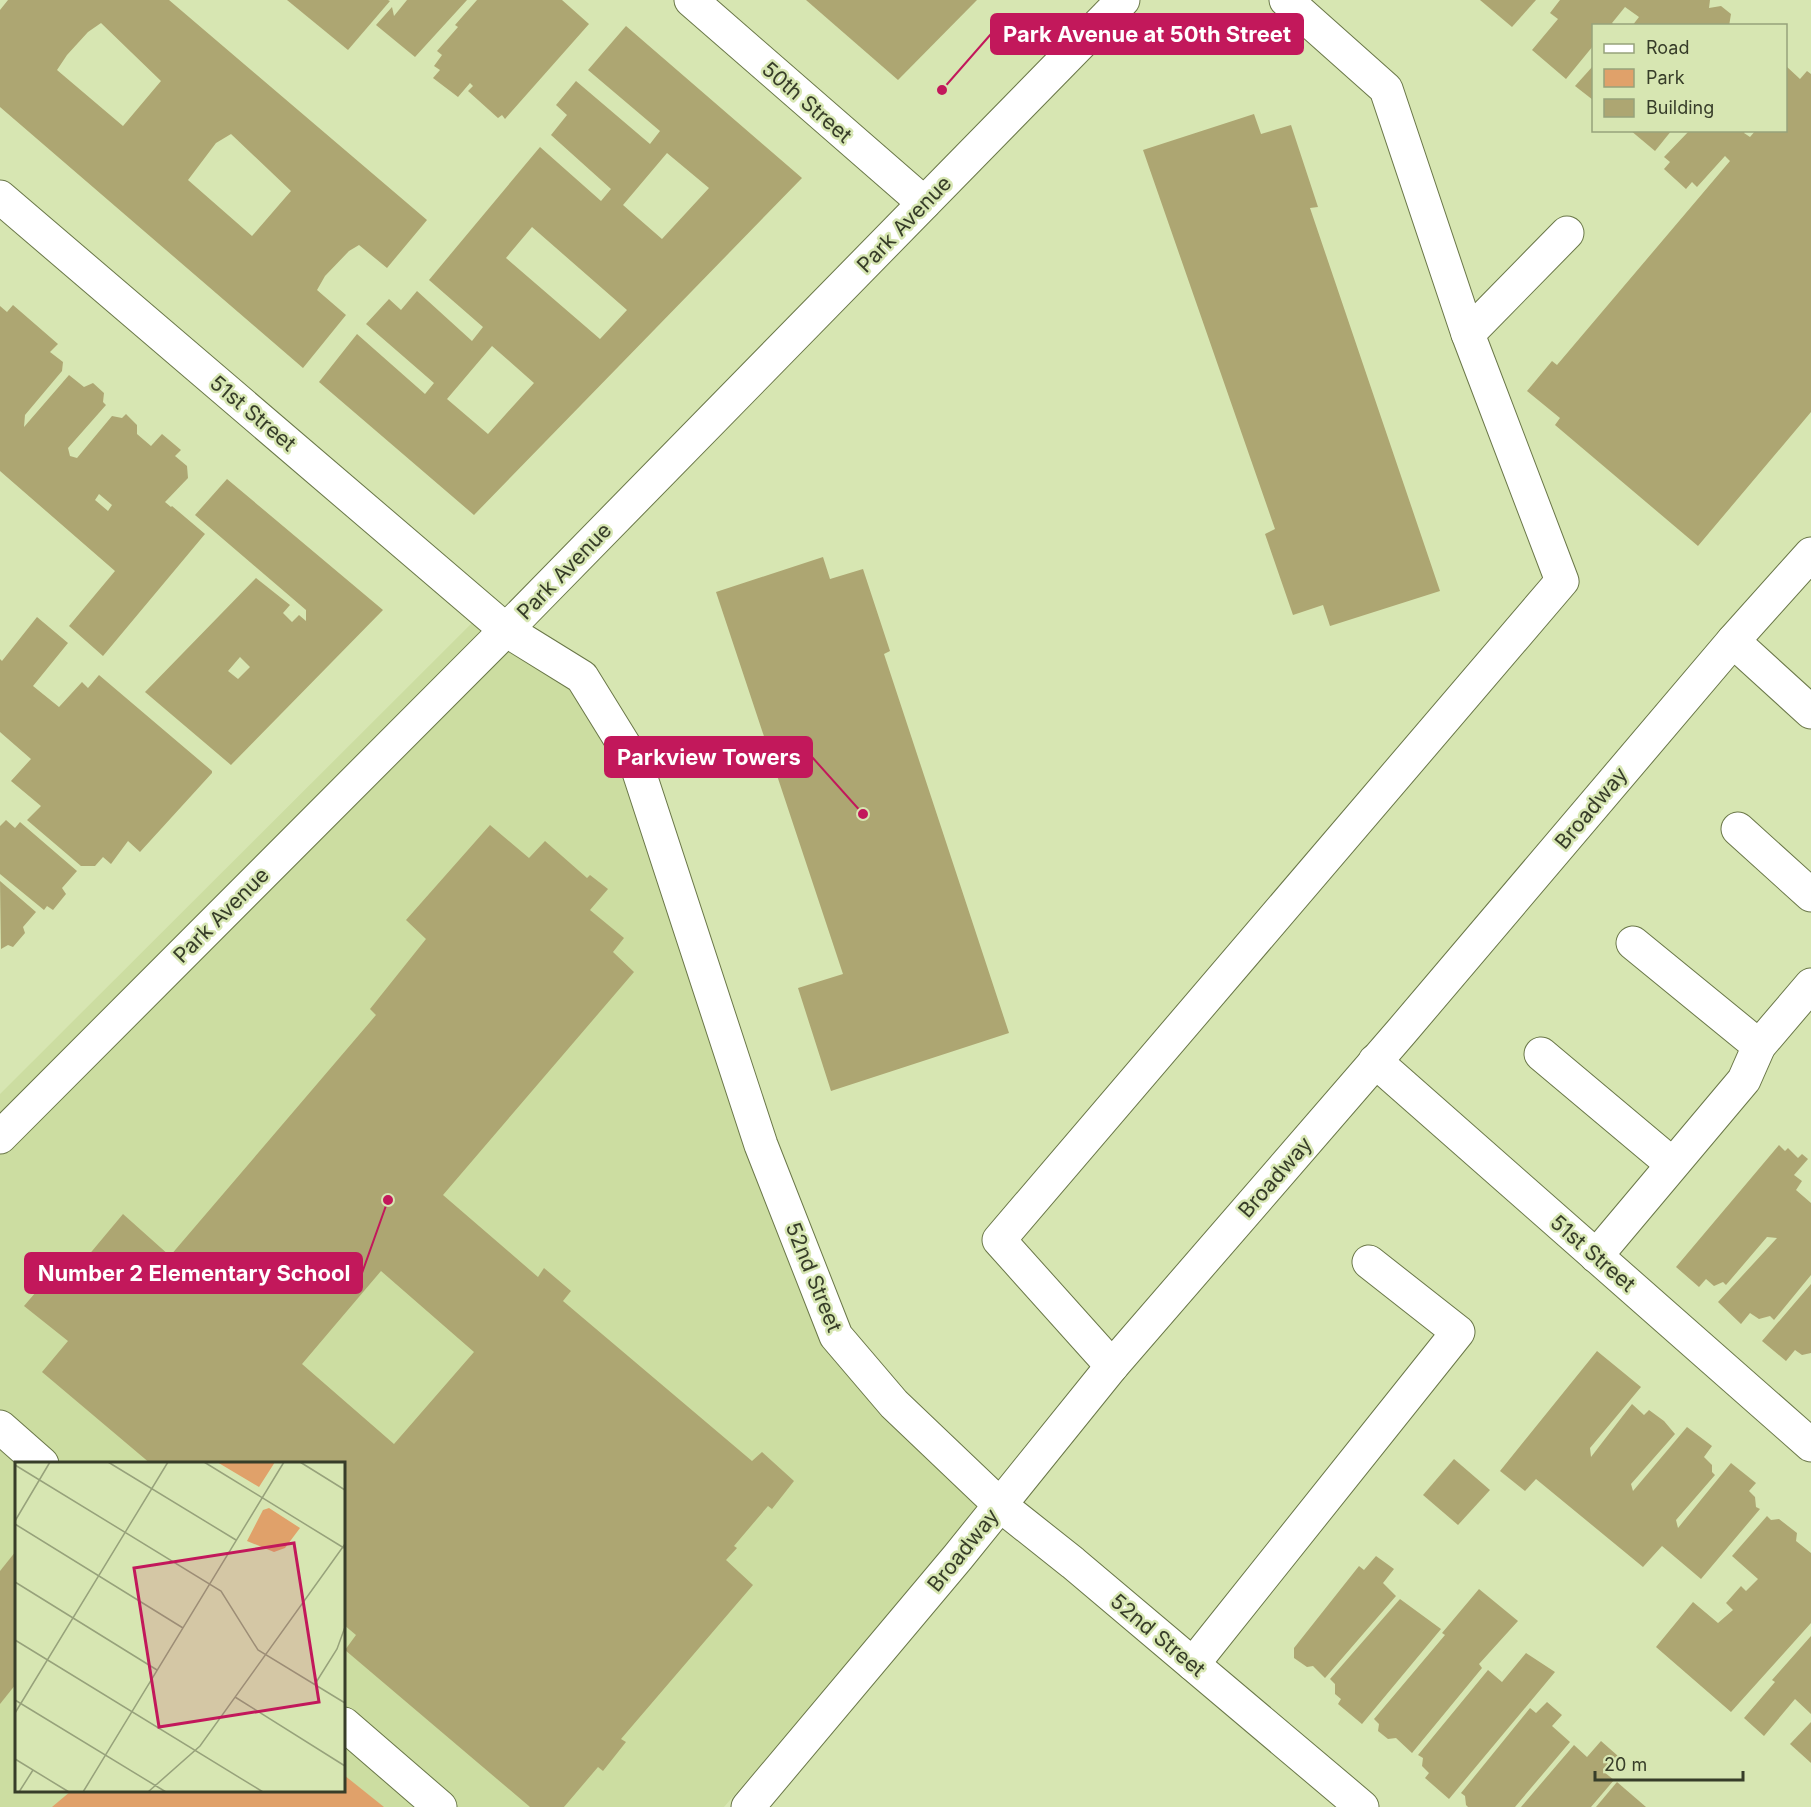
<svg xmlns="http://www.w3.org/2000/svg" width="1811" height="1807" viewBox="0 0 1811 1807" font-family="Inter,sans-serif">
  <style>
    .built { fill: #ccdda1; fill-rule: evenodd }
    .green { fill: #e0a16a }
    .building { fill: #ada672; fill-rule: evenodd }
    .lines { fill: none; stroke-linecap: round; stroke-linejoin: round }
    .minor-casing { stroke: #6a7748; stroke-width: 35 }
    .major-casing { stroke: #6a7748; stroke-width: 35 }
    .minor { stroke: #fff; stroke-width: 33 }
    .major { stroke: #fff; stroke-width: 33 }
    .labels { text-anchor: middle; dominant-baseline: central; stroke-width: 5; stroke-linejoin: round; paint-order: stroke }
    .street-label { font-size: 21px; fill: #373d29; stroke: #d7e6b2 }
    .inset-road { fill: none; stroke: #97a27b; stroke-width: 1.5 }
    .view { fill: #c2185b; fill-opacity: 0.15; stroke: #c2185b; stroke-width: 3 }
    .inset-edge { fill: none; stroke: #373d29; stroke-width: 3 }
    .leader { fill: none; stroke: #c2185b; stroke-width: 2 }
    .callout-dot { fill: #c2185b; stroke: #d7e6b2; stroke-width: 2 }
    .callout { fill: #c2185b; stroke: #c2185b; stroke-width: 2 }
    .callout-label { font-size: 22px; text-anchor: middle; font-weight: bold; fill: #fff }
  </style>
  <rect width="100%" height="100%" fill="#d7e6b2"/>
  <path class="built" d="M491,604l88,75 54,87 199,571 160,161 -268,309h-724v-713zM16,1464h328v326h-328z"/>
  <polygon class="green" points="344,1775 384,1807 52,1807 71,1791 344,1790"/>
  <g class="building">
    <path d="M8,0h161l258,220 -40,48 -28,-23 -10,6 -24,25 -8,14 29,25 -43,53 -303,-261v-97zM101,23l60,58 -38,45 -66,-56 10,-15 21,-23zM231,134l60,57 -39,45 -64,-56 28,-37z"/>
    <polygon points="287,0 388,0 390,1 348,50"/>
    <polygon points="407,0 467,0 415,57 376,25 392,7 394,16"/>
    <polygon points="477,0 562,0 589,24 505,119 502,115 498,118 468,91 473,86 470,83 458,97 433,78 440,70 434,66 442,55 437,51 458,27 455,25"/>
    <polygon points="806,0 977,0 898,80"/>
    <polygon points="1480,0 1536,0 1512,27"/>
    <polygon points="1560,0 1710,0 1709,8 1721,6 1731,14 1729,26 1632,26 1639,17 1625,7 1612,23 1615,26 1593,26 1593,46 1566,79 1532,50 1558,19 1550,13"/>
    <path d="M626,26l176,152 -328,337 -155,-133 38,-48 68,60 9,-11 -68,-59 23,-25 12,11 16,-19 55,50 11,-14 -54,-47 111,-133 61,54 10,-12 -60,-54 16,-20 -11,-10 20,-24 74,63 10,-13 -72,-61zM667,153l42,35 -47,51 -39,-34zM532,227l95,83 -27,29 -94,-81zM492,346l42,37 -46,51 -41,-35z"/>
    <polygon points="1593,66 1593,100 1575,86"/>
    <polygon points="1786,66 1800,79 1807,71 1811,74 1811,412 1698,546 1555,425 1560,418 1527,391 1552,361 1557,365 1730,161 1725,156 1697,187 1692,182 1686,189 1664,169 1670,162 1664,157 1690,130 1746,130 1744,133 1750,137 1756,130 1786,130"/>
    <polygon points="1254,114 1261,134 1291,125 1318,207 1310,208 1440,591 1330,626 1323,605 1293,615 1265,534 1275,529 1143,150"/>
    <polygon points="1630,130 1672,130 1655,151"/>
    <path d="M13,305l45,39 -8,8 13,10 -1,9 -37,44 -1,12 45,-52 15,12 9,-4 11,10 -1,9 3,3 -38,43 2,8 7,2 35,-42 10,2 4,-4 11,11v9l14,12 11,-12 19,16 -6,6 12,10 1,12 -23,24 6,5 1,-1 33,28 -102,122 -34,-30 46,-55 -115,-100v-165l7,6zM99,494l13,11 -4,6 -13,-11z"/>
    <path d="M227,479l156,131 -152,155 -86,-73 111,-114 34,27 -7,8 9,9 7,-7 7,6v-11l-111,-95zM240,657l10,10 -12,12 -10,-8z"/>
    <polygon points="823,557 830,579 863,569 890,651 884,654 1009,1033 831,1091 798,988 843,974 716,592"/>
    <polygon points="37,617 68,643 33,686 59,707 82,682 88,688 99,675 212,771 212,773 140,852 128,841 111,864 103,857 95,866 81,866 27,820 41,806 11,781 31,759 0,732 0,659 2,661"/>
    <polygon points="6,820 15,828 20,822 77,871 62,888 66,894 53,910 47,906 44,910 0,874 0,826"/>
    <path d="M490,825l39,33 16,-17 42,37 3,-3 18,14 -18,21 34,28 -11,14 21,20 -191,223 95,82 6,-9 27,23 -8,10 189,160 10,-9 32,29 -22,28 -4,-3 -34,40 3,2 -11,12 27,25 -132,154 5,3 -23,29 -5,-4 -34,40h-34l-185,-157 11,-15 -12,-10v-161h-193l-109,-92 26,-31 -44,-35 41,-48 12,11 46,-55 47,42 206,-241 -6,-6 56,-70 -20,-19zM381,1271l93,81 -80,92 -92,-80z"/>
    <polygon points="0,881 36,912 23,927 25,933 13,947 8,945 1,949"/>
    <polygon points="1779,1145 1785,1151 1788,1148 1798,1158 1802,1154 1808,1159 1794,1175 1802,1181 1796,1190 1811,1203 1811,1275 1774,1320 1770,1316 1759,1319 1750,1313 1741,1324 1718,1302 1777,1238 1767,1237 1726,1285 1723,1282 1714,1286 1706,1279 1699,1287 1676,1267"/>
    <polygon points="1811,1284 1811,1353 1802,1355 1795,1350 1786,1361 1762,1341"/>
    <polygon points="1597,1351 1641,1387 1590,1448 1591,1457 1632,1404 1644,1415 1649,1410 1664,1421 1675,1434 1631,1484 1633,1491 1687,1427 1712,1446 1704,1457 1712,1465 1712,1472 1715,1475 1676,1520 1678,1528 1731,1463 1756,1483 1749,1491 1755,1497 1756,1507 1760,1509 1701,1579 1662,1546 1643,1567 1536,1479 1525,1491 1500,1471"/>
    <polygon points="1454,1459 1490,1490 1458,1525 1423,1495"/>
    <polygon points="1767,1516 1771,1520 1779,1519 1797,1533 1796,1541 1811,1553 1811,1623 1731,1712 1656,1647 1693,1602 1718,1623 1733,1610 1726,1603 1741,1586 1746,1591 1758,1579 1732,1556"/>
    <polygon points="16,1551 16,1684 0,1704 0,1571"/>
    <polygon points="1376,1556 1394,1569 1383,1583 1396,1596 1325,1678 1313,1666 1307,1667 1294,1658 1294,1648 1359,1566 1364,1570"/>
    <polygon points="1479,1589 1518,1621 1479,1664 1482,1668 1412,1753 1396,1738 1388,1739 1378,1731 1379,1724 1374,1719 1445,1635 1442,1633"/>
    <polygon points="1400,1599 1441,1629 1362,1724 1338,1704 1341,1699 1335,1694 1335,1684 1330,1679"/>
    <polygon points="1811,1636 1811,1714 1795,1699 1764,1736 1744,1718 1775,1682 1772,1680"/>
    <polygon points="1526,1653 1555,1672 1449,1799 1425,1778 1429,1773 1422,1766 1423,1758 1418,1755 1488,1670 1502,1682"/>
    <polygon points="1547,1702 1562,1715 1552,1726 1570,1742 1515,1807 1468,1807 1466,1805 1465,1796 1461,1793 1530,1708 1536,1713"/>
    <polygon points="1811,1722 1811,1763 1790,1744"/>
    <polygon points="1601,1741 1618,1756 1604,1772 1614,1780 1591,1807 1521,1807 1574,1745 1587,1757"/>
    <polygon points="1617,1782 1646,1807 1596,1807"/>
  </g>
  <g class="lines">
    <defs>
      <g id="minor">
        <polyline points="691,0 924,203"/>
        <polyline points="1286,0 1386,89 1468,334"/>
        <polyline points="0,197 506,630 582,677 637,766 761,1145 836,1336 894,1404 1000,1505 1073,1563 1362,1807"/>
        <polyline points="1733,641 1811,712"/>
        <polyline points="1738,829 1811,895"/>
        <polyline points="1633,943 1759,1046"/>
        <polyline points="1541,1054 1672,1164"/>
        <polyline points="1375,1061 1811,1445"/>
        <polyline points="1596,1256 1744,1080 1759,1046 1811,985"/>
        <polyline points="1112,1366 999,1240 1562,581 1468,334 1567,233"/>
        <polyline points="0,1427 42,1464"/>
        <polyline points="1193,1664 1458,1332 1369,1262"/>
        <polyline points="344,1724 440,1807"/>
        <polyline points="748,1807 958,1557 1112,1366 1402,1031 1733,641 1811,554"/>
      </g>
      <polyline id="major" points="0,1137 506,630 1123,0"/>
    </defs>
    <use href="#minor" class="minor-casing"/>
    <use href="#major" class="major-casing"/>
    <use href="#minor" class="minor"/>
    <use href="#major" class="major"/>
  </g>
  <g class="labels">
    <g class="street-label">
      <text transform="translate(807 102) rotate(41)">50th Street</text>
      <text transform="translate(904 224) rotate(-46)">Park Avenue</text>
      <text transform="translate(253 413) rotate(40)">51st Street</text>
      <text transform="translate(564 571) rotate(-46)">Park Avenue</text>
      <text transform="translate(1591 808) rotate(-50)">Broadway</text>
      <text transform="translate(221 915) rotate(-45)">Park Avenue</text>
      <text transform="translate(1275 1177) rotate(-49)">Broadway</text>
      <text transform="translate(1593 1253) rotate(41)">51st Street</text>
      <text transform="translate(814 1277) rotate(68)">52nd Street</text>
      <text transform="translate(963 1550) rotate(-51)">Broadway</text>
      <text transform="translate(1158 1635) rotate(40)">52nd Street</text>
    </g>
  </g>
  <g transform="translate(15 1462)">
    <rect width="330" height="330" fill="#d7e6b2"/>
    <path d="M202,0h58l-16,25zM254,46l31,20 -15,20 -11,4 -27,-11 16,-31z" fill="#e0a16a"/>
    <path class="inset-road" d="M93,0l128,78M189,0l140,86M285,0l45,28M0,3l206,126 37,59 87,53M0,59l35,-59M0,62l168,104M0,120l142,88M0,178l248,152M300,222l22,-35 8,-22M220,235l110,69M0,238l151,92M0,251l153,-251M0,297l54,33M4,330l14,-22M68,330l201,-330M133,330l52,-46 145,-202"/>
    <path class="view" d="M279,81l25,159 -160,25 -25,-159z"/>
    <rect width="330" height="330" class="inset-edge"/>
  </g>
  <path class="leader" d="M942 90L991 34M863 814L812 757M388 1200L362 1273"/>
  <g class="callout-dot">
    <circle cx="942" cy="90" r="6"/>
    <circle cx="863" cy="814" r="6"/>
    <circle cx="388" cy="1200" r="6"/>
  </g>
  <g class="callout">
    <rect x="991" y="14" width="312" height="40" rx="6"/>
    <rect x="605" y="737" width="207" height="40" rx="6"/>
    <rect x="25" y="1253" width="337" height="40" rx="6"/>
  </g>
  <g class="callout-label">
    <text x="1147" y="42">Park Avenue at 50th Street</text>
    <text x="709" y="765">Parkview Towers</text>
    <text x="194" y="1281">Number 2 Elementary School</text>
  </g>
  <rect x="1592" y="24" width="195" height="108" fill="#d7e6b2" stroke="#97a27b" stroke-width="1.5"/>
  <rect x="1604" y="44" width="30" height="9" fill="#ffffff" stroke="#97a27b" stroke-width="1.5"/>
  <text x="1646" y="54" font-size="18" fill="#373d29">Road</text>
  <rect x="1604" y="69" width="30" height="18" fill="#e0a16a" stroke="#97a27b" stroke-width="1.5"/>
  <text x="1646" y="84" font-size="18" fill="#373d29">Park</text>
  <rect x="1604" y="99" width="30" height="18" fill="#ada672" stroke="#97a27b" stroke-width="1.5"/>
  <text x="1646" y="114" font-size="18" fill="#373d29">Building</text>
  <path d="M1595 1771v9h148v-9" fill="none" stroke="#373d29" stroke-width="3"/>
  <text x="1604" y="1771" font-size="18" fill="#373d29" stroke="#d7e6b2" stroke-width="4.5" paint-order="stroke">20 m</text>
</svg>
